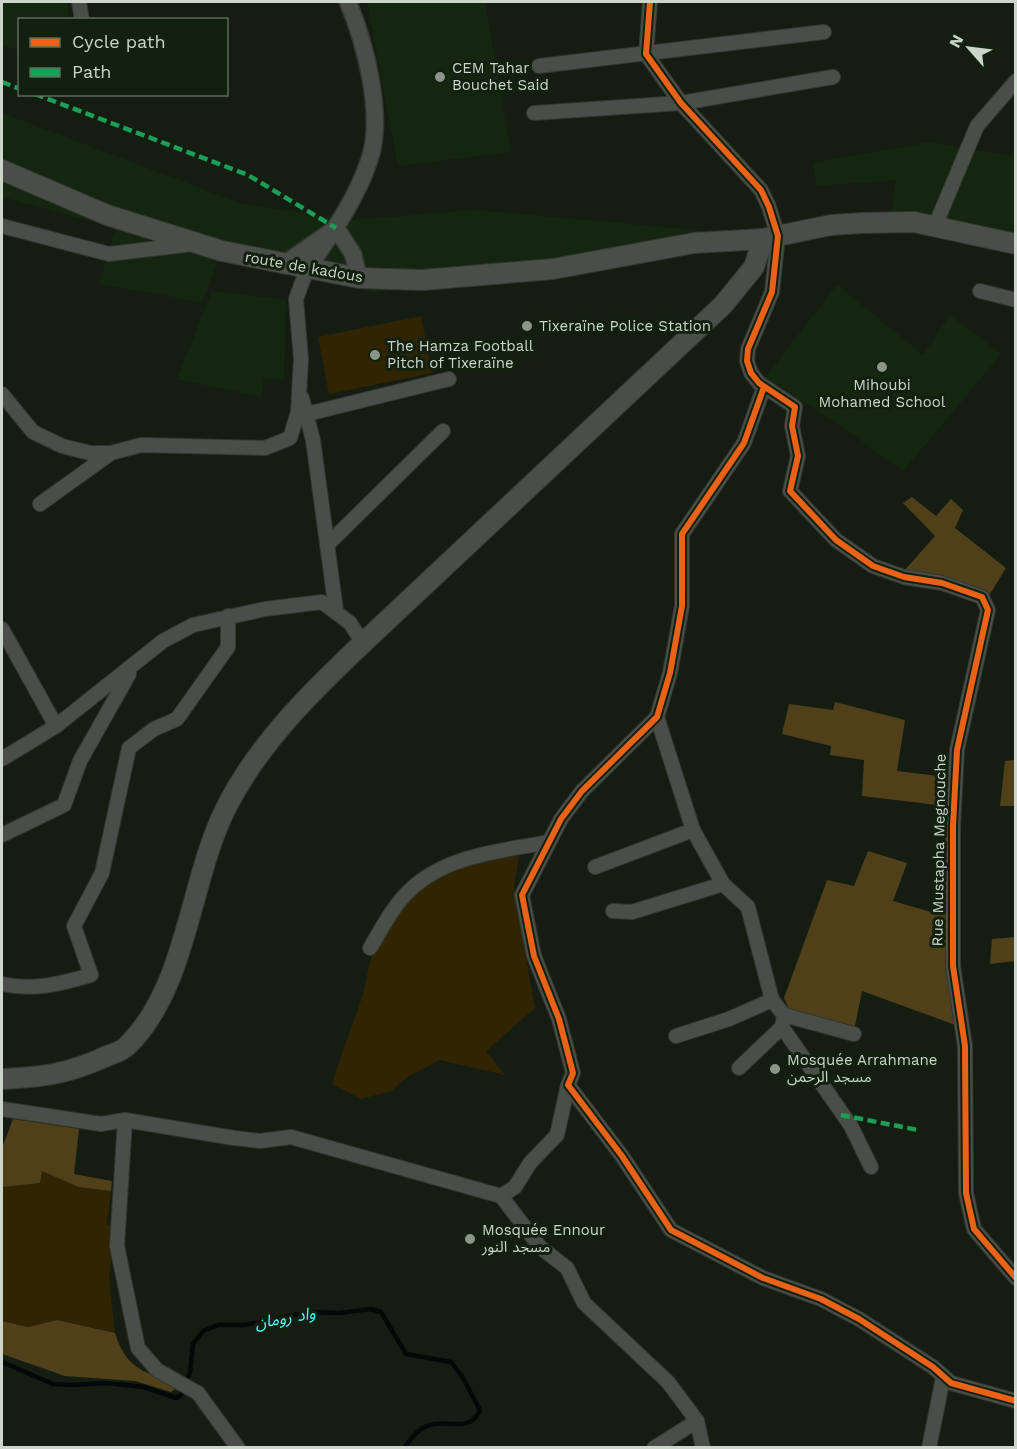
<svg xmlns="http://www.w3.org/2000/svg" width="1017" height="1449" viewBox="0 0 1017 1449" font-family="'Work Sans','Noto Sans Arabic',sans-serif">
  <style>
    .built { fill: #142610 }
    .green { fill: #302403 }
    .forest { fill: #4f401a }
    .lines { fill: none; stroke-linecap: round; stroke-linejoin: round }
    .stream { stroke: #020908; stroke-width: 4.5 }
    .minor-casing { stroke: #323830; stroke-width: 16 }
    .tertiary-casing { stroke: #323830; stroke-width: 19 }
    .secondary-casing { stroke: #323830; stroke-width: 22 }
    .minor { stroke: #494f48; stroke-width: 14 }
    .tertiary { stroke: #494f48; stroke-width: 16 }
    .secondary { stroke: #494f48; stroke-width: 20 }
    .quiet { stroke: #1a9f57; stroke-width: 4.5; stroke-dasharray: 9 4.5; stroke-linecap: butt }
    .cycleway-casing { stroke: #12210f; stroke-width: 10 }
    .cycleway { stroke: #ea6118; stroke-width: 6 }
    .poi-dot { fill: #8b9589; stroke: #12210f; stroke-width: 2 }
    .labels { text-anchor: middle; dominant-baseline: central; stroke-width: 6; stroke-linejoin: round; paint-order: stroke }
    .poi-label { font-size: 15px; fill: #cbd5c9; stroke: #12210f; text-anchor: start }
    .street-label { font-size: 15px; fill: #cbd5c9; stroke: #12210f }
    .water-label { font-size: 16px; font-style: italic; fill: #52fcfe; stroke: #12210f }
  </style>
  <rect width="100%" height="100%" fill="#151d13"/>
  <g class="built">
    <polygon points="2,2 67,2 69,18 20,20 19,50 2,45"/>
    <polygon points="367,2 485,2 511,152 398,166"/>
    <polygon points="2,113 242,204 355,220 475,210 697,230 702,247 569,278 374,292 293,276 219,257 202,302 99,284 116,228 2,197"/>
    <polygon points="930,142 1015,157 1015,242 891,216 896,180 817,186 813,163"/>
    <polygon points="837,285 923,355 950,315 1001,354 903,471 836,422 765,378"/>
    <polygon points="212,291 286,300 284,380 263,378 262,397 177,379"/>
  </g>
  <g class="green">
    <polygon points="421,316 432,373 329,394 318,337"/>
    <path d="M519,856l-5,32 21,120 -49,43 19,24 -65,-15 -33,17 -16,14 -30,8 -29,-15c9,-29 20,-58 30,-87 5,-14 5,-30 11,-44 28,-65 77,-94 146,-97z"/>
    <polygon points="41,1171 78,1187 111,1191 107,1225 115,1226 109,1279 115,1333 57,1320 28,1327 2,1321 2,1187 40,1183"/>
  </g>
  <g class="forest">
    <polygon points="912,497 936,516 951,499 963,510 955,528 1006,568 990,594 974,586 904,571 935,536 903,503"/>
    <polygon points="835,702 905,720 897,771 947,777 946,806 862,796 864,760 830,755 831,746 782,734 789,704 833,710"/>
    <polygon points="1015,760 1015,806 1000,806 1005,761"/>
    <polygon points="868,851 907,863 893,901 931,912 945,879 951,881 961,1027 862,991 854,1031 790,1011 784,998 827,880 854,886"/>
    <polygon points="1015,937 1015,961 990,964 992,939"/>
    <polygon points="13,1119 79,1129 74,1174 112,1181 111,1191 78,1187 42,1171 40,1183 2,1187 2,1148"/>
    <path d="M57,1320l58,13c13,41 30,35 63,54l-7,5 -36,-11 -70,-5 -63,-22v-33l26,6z"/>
  </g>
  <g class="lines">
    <path class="stream" d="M2,1362l51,22 19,1 33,-2 39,4 32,11 5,-3 9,-23 3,-28 10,-13 15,-6h27l64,-13 30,1 32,-4 10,3 25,42 45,8 12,16 17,32c-10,22 -26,11 -46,14 -14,2 -22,13 -30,24"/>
    <defs>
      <g id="minor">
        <polyline points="79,2 82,20"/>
        <polyline points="650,2 646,54 681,103 761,190 769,207 778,236 772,292 748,349 747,361 751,373 759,383 795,407 792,426 798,456 790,491 836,540 873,566 904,577 942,583 982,597 988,610 957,750 953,826 953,966 965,1046 966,1193 974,1229 1016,1278"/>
        <polyline points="539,66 824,32"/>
        <polyline points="534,113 681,103 833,77"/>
        <polyline points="2,226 109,254 193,244"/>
        <polyline points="935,226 977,126 1016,81"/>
        <polyline points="980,291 1016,300"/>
        <polyline points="764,387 744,443 682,534 682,606 670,673 657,717 582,791 561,819 522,895 534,956 559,1019 573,1073 568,1085 622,1156 671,1230 763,1278 821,1299 859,1319 933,1367 951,1383 1016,1401"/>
        <polyline points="2,394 33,432 62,446 90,453 111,453 141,445 265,448 290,438 298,412 301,359 296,299 307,269"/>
        <polyline points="302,398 313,440 336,610"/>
        <polyline points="307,414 449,379"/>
        <polyline points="40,504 111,453"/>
        <polyline points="327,545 443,431"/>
        <polyline points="2,629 56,726"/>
        <polyline points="657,717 693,830 723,884 748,907 772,1000 784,1015 782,1027 851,1126 871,1167"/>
        <polyline points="2,759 56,726 163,641 193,625 265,609 322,602 350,623 363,643"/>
        <polyline points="2,835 64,805 80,761 129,674"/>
        <polyline points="595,867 693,830"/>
        <polyline points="613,911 632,912 723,884"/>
        <path d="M370,948c12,-20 23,-42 40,-58 37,-35 91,-39 139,-48"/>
        <path d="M2,984c31,7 58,0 89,-9l-17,-49 28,-53 27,-125 25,-19 23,-10 51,-72v-31"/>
        <polyline points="784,1015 854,1034"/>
        <polyline points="676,1036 729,1019 772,1000"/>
        <polyline points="739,1068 782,1027"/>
        <polyline points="2,1109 101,1124 125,1120 234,1138 260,1141 291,1137 501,1196 515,1187 530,1163 557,1135 568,1085"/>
        <polyline points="125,1120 117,1246 138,1348 157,1370 198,1393 238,1448"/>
        <polyline points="501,1196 540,1247 567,1268 584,1303 668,1382 697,1421 703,1448"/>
        <polyline points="654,1448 697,1421"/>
        <polyline points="929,1448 943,1378"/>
      </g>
      <g id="tertiary">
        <polyline points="283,265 336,228 353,254 359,278"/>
        <path d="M307,269c24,-34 50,-70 63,-111 14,-44 -5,-115 -22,-156"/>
      </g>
      <g id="secondary">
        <polyline points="2,170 107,215 222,251 359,278 422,280 553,269 694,243 763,239 831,225 862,223 914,222 1016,244"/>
        <path d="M2,1079c42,-2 66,-5 105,-23 6,-2 15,-5 20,-10 60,-58 62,-163 98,-236 32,-65 86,-118 138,-167l360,-338 31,-38 9,-28"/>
      </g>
    </defs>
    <use href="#minor" class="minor-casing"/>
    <use href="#tertiary" class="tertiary-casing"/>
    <use href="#secondary" class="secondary-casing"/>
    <use href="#minor" class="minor"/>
    <use href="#tertiary" class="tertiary"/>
    <use href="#secondary" class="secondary"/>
    <g class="quiet">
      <polyline points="2,82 20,89"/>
      <polyline points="35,94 248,175 336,228"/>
      <polyline points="841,1115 918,1130"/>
    </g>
    <defs>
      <g id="cycleway">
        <polyline points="650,2 646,54 681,103 761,190 769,207 778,236 772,292 748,349 747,361 751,373 759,383 795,407 792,426 798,456 790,491 836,540 873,566 904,577 942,583 982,597 988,610 957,750 953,826 953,966 965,1046 966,1193 974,1229 1016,1278"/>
        <polyline points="764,387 744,443 682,534 682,606 670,673 657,717 582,791 561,819 522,895 534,956 559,1019 573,1073 568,1085 622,1156 671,1230 763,1278 821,1299 859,1319 933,1367 951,1383 1016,1401"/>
      </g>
    </defs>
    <use href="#cycleway" class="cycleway-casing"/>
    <use href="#cycleway" class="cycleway"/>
  </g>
  <g class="poi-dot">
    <circle cx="440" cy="77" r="6"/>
    <circle cx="527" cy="326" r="6"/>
    <circle cx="375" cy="355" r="6"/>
    <circle cx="882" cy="367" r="6"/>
    <circle cx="775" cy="1069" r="6"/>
    <circle cx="470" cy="1239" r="6"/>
  </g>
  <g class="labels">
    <g class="poi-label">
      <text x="452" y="68">CEM Tahar<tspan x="452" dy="17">Bouchet Said</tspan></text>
      <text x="539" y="326">Tixeraïne Police Station</text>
      <text x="387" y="346">The Hamza Football<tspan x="387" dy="17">Pitch of Tixeraïne</tspan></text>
      <text x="882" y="385" text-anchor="middle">Mihoubi<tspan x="882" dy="17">Mohamed School</tspan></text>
      <text x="787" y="1060">Mosquée Arrahmane<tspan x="787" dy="17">مسجد الرحمن</tspan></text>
      <text x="482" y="1230">Mosquée Ennour<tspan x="482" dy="17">مسجد النور</tspan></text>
    </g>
    <g class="street-label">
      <text transform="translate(304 267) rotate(10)">route de kadous</text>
      <text transform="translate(939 850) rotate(-89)">Rue Mustapha Megnouche</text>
    </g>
    <g class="water-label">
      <text transform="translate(285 1318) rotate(-10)">واد رومان</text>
    </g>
  </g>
  <rect width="1017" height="1449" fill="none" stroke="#cbd5c9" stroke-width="6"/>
  <rect x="18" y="18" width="210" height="78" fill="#12210f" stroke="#5c6959" stroke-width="1.5"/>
  <rect x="30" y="38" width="30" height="9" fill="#ea6118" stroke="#5c6959" stroke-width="1.5"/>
  <text x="72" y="48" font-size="18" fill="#cbd5c9">Cycle path</text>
  <rect x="30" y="68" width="30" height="9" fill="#1a9f57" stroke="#5c6959" stroke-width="1.5"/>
  <text x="72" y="78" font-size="18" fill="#cbd5c9">Path</text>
  <g transform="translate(969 48) rotate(298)" stroke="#12210f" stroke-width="4.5" paint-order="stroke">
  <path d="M0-4.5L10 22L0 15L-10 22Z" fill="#cbd5c9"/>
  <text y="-9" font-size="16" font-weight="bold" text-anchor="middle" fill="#cbd5c9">N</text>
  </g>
</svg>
